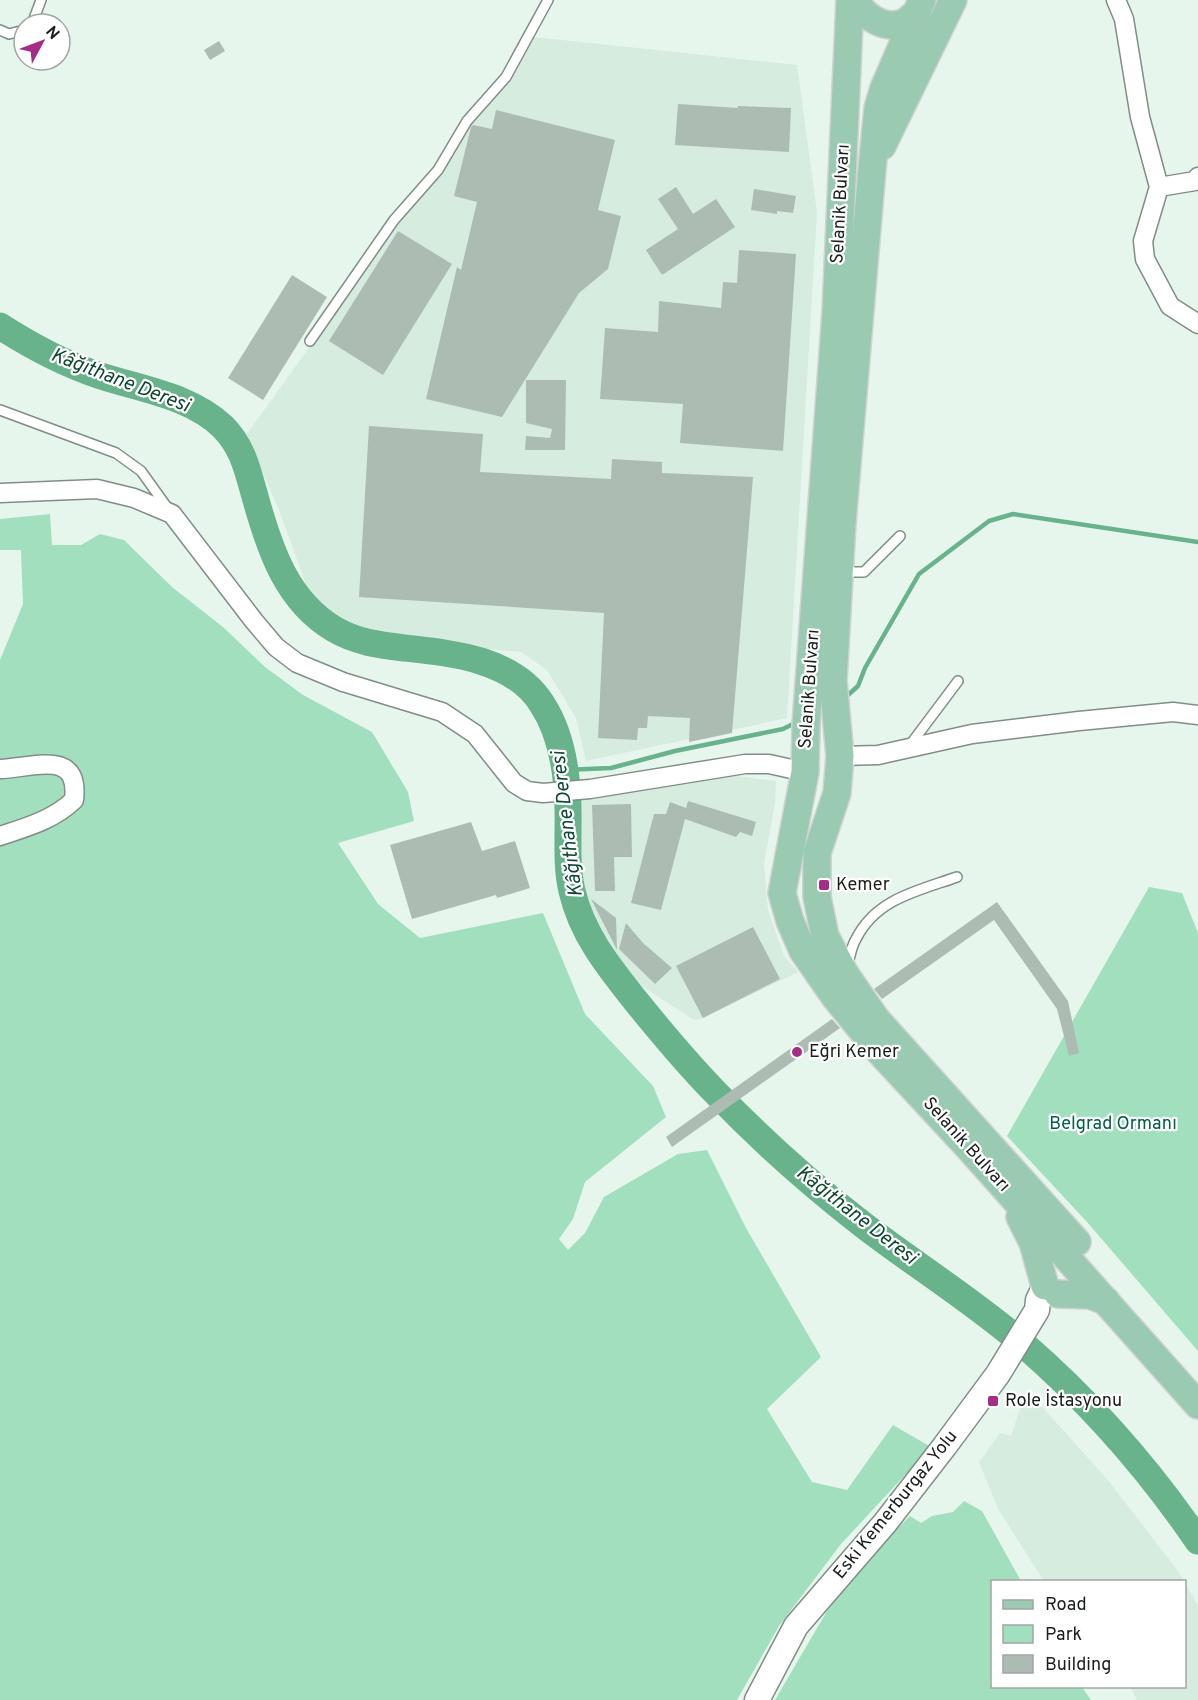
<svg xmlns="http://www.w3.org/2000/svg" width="1198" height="1700" viewBox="0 0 1198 1700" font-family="Overpass,sans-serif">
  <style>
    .built { fill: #d5ecdf }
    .green { fill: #a1dfbe }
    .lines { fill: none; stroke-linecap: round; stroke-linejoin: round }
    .stream { stroke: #68b28c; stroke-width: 4.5 }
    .river { stroke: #68b28c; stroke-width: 27 }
    .building { fill: #adbcb3 }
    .service-casing { stroke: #808e86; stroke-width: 12 }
    .minor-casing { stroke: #808e86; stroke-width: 21 }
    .secondary-casing { stroke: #808e86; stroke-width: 27 }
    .primary-casing { stroke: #d1d2d2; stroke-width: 30 }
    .service { stroke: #fff; stroke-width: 9 }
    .minor { stroke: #fff; stroke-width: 18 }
    .secondary { stroke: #fff; stroke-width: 24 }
    .primary { stroke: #9acab2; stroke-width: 27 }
    .poi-dot { fill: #a52d85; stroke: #fff; stroke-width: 2 }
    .labels { text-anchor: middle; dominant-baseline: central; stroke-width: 4.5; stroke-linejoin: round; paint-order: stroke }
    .street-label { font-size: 18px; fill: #1a1f1c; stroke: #fff }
    .poi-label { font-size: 18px; fill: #1a1f1c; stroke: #fff; text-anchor: start }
    .park-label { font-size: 18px; fill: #00623f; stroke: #fff }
    .water-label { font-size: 20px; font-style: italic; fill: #0c4930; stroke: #fff }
  </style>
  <rect width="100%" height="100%" fill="#e7f6ed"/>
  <g class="built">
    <polygon points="534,37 797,65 817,212 787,718 586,761 576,718 547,670 521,652 456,646 334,621 311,598 279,510 246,435"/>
    <polygon points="737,776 776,781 775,803 764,864 768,910 784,956 798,972 703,1018 694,1020 637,983 610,961 593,932 581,893 576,850 578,797"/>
    <polygon points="1036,1400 1107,1479 1175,1567 1184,1581 1044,1581 998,1509 979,1462 1000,1433 1011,1436 1021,1406"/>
    <polygon points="1185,1583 1198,1605 1198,1700 1137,1700 1130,1687 1184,1686"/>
  </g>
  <g class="green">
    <polygon points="50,514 52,545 81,545 100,534 124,540 172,587 223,627 265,667 303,695 372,732 408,792 414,821 338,843 378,904 420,938 543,913 585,1014 653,1086 666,1117 585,1182 573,1219 559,1239 568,1250 585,1233 604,1197 678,1154 707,1150 746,1228 821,1357 767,1409 812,1482 847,1490 893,1425 931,1447 841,1544 779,1626 737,1700 0,1700 0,660 23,604 21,550 0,550 0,519"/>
    <polygon points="1149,887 1182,893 1198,933 1198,1351 1087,1222 1007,1136"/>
    <polygon points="964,1501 982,1511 1021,1581 992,1582 992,1686 1082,1687 1091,1700 775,1700 827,1611 865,1560 910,1516 921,1523 932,1516 953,1512"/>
  </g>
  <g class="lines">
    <g class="stream">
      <polyline points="848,695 858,686 865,668 919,574 989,521 1013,514 1198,542"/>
      <polyline points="564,770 611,768 675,751 783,729 793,724"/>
    </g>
    <path class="river" d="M0,326c31,20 63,37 98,49 41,14 92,20 125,52 21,21 25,46 33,73 14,50 31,101 78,129 22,13 45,16 70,19 48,5 110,11 138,56 23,35 27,82 26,123 0,22 -1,43 4,64 10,43 36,75 63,109 25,31 51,62 78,90 46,48 96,93 149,134 53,41 110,76 161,120 67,58 125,124 175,197"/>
  </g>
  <g class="building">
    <polygon points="219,41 225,51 210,60 204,50"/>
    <polygon points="678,104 738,108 738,106 791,108 789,152 675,145"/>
    <polygon points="496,110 615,140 598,210 621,216 608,269 579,293 502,417 426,399 457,267 461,270 477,202 454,196 471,127 473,125 492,129"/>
    <polygon points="676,187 693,214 716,199 735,227 662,275 646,250 678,229 658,199"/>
    <polygon points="754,189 796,196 793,213 777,211 777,214 751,210"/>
    <polygon points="398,231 452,264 383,375 329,341"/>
    <polygon points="739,250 796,254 783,451 680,443 683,404 600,399 605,328 658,332 659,301 721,308 723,282 737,283"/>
    <polygon points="292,275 327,297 263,400 228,378"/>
    <polygon points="526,380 566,380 565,450 525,450 526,436 550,438 552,429 526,423"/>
    <polygon points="369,426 483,434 480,472 611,479 612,459 662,462 662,473 753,477 732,733 689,742 690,718 648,716 647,728 638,728 637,740 598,738 604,613 359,597"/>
    <polygon points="688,801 756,822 752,836 740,832 736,837 685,819 661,910 631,903 654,814 666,814 670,802 686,808"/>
    <polygon points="631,804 632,857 614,857 615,891 595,891 592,805"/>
    <polygon points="471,822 482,851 515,841 530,888 497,898 496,895 412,919 390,845"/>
    <polygon points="591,899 616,918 617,950"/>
    <polygon points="997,902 1068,1001 1079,1053 1069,1056 1057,1009 994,920 882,999 874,989"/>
    <polygon points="626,923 643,943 672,968 655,984 619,949"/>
    <polygon points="753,927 780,979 703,1018 676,966"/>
    <polygon points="832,1019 840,1028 672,1147 666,1137"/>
  </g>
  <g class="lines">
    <defs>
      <g id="service">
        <polyline points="32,24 41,0"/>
        <polyline points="0,30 9,34 24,30"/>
        <polyline points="310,341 394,220 438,170 467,121 506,77 548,0"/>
        <polyline points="0,410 116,453 141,471 169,510"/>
        <polyline points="842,572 864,572 900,536"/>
        <polyline points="910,745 958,681"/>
        <path d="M847,966c3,-8 4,-19 9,-27 20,-40 61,-48 101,-62"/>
      </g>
      <g id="minor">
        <polyline points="1116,0 1124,19 1140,117 1159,187 1143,241 1145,259 1170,306 1198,324"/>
        <polyline points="1159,187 1195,181 1198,177"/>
        <polyline points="0,493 97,489 134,498 172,514 254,621 276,647 297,663 343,682 442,712 475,734 514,783 527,791 543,793 590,789 745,764 769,764 805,772"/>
        <polyline points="840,756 878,755 972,734 1079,721 1173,712 1198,715"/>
        <path d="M0,769c33,-1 80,-21 74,31 -21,20 -47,27 -74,36"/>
      </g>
      <polyline id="secondary" points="757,1700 796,1626 885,1523 944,1447 998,1374 1037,1310 1038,1300 1045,1286"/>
      <g id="primary">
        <polyline points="850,0 836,312 806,725 805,772 782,893 790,921 803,951 835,997 879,1051 970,1149 1198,1405"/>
        <path d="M856,0c8,18 31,31 49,22 4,-2 8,-7 12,-9"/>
        <polyline points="922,0 884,88 878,108 872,169 842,523 833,681 840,756 837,793 817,853 817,897 825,936 845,974 876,1019 1077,1242"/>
        <polyline points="882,146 953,0"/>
        <polyline points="1020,1217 1033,1243 1045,1286"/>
        <polyline points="1058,1294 1090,1295 1106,1301"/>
      </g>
    </defs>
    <use href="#service" class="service-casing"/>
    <use href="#minor" class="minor-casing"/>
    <use href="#secondary" class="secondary-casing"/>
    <use href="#primary" class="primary-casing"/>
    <use href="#service" class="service"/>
    <use href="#minor" class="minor"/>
    <use href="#secondary" class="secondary"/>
    <use href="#primary" class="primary"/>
  </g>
  <g class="poi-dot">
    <rect x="818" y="879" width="12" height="12" rx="3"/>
    <circle cx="797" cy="1052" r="6"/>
    <rect x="987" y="1395" width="12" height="12" rx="3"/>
  </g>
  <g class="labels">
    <g class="street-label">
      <text transform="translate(841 204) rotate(-87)">Selanik Bulvarı</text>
      <text transform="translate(810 689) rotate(-86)">Selanik Bulvarı</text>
      <text transform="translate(966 1145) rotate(48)">Selanik Bulvarı</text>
      <text transform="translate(896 1505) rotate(-51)">Eski Kemerburgaz Yolu</text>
    </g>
    <g class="poi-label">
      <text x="836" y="885">Kemer</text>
      <text x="809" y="1052">Eğri Kemer</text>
      <text x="1005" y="1401">Role İstasyonu</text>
    </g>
    <g class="park-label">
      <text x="1113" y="1124">Belgrad Ormanı</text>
    </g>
    <g class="water-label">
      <text transform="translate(120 381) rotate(21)">Kâğıthane Deresi</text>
      <text transform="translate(568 824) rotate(-97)">Kâğıthane Deresi</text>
      <text transform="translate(856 1216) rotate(38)">Kâğıthane Deresi</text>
    </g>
  </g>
  <rect x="991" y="1580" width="195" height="108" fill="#ffffff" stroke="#a3a5a4" stroke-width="1.5"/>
  <rect x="1003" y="1600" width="30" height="9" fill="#9acab2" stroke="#a3a5a4" stroke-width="1.5"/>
  <text x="1045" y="1610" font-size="18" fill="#1a1f1c">Road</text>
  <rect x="1003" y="1625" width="30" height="18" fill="#a1dfbe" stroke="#a3a5a4" stroke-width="1.5"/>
  <text x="1045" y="1640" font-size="18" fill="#1a1f1c">Park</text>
  <rect x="1003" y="1655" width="30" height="18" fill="#adbcb3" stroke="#a3a5a4" stroke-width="1.5"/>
  <text x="1045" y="1670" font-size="18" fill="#1a1f1c">Building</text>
  <g transform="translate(42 42) rotate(49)"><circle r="28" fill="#ffffff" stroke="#a3a5a4" stroke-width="1.5"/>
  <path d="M0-4.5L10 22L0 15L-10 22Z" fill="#a52d85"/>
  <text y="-9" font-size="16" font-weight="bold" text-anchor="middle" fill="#1a1f1c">N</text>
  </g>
</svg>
